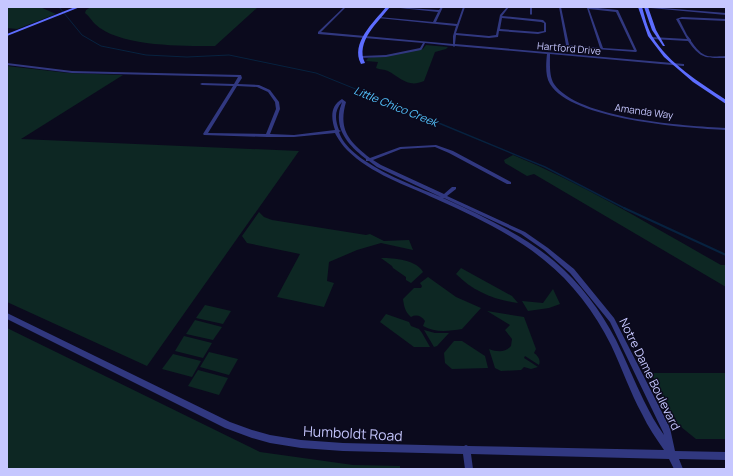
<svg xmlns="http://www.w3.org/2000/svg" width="733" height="476" viewBox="0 0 733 476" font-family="Manrope,sans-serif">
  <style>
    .green { fill: #0d2723 }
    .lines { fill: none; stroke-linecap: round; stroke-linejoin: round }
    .stream-far2 { stroke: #07223f; stroke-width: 1 }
    .stream-far1 { stroke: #07223f; stroke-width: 1.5 }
    .stream { stroke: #07223f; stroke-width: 2 }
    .street { fill: #313880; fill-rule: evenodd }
    .secondary { fill: #5d6dff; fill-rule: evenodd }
    .labels { text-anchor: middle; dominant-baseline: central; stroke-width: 3; stroke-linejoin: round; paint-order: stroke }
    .far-street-label { font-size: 10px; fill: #c6c7ff; stroke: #0b0a1d }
    .far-water-label { font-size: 11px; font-style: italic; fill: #54c4ff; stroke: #0b0a1d }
    .street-label { font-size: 12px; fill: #c6c7ff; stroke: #0b0a1d }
    .near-street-label { font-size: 14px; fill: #c6c7ff; stroke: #0b0a1d }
  </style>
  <rect width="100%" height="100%" fill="#0b0a1d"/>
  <g class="green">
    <polygon points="7,7 40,7 56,14 17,29 7,28"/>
    <path d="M91,7h167l-43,39c-32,0 -96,1 -120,-22 -3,-3 -6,-8 -10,-11l1,-3z"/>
    <path d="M426,45l22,2 -2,2 -11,3 -11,29c-16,7 -23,-3 -36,-10 -4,-2 -8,-1 -12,-3l2,-6 -12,-1 2,-3 55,-9z"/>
    <polygon points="7,66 68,73 123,75 21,139 299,151 147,366 7,302"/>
    <path d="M513,155c73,30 140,72 208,110h5v22l-192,-113 -7,2 -22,-13 -1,-3z"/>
    <polygon points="259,212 264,217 272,220 366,235 370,234 384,241 409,240 413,250 381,243 357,250 329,262 327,281 334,283 324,307 277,297 300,254 247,243 242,236"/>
    <path d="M381,258c13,0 36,2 42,14l-12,11 -5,-3v-3l-13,-9 -1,-2z"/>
    <path d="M461,268l51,28 6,7c-24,-3 -45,-12 -62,-29z"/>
    <path d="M428,277l28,20 25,11 -19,21c-13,2 -27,4 -39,-3l2,-5c-3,-5 -9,-7 -14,-4 -6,-5 -7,-11 -8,-18l11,-11h7l1,-2 -2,-3z"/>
    <polygon points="553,289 560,304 549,308 528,311 522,301 543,303"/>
    <polygon points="205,305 231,311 223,324 196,318"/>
    <path d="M487,311l37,6 12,32 -2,4c4,3 7,7 5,12l-14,-9 -1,2 14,9 -7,2 -7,-2 -3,3 -20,1 -6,-3 -6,-19c8,3 16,4 22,-3l1,-7 -7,-9 5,-5z"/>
    <polygon points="386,314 409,322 411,326 419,329 422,333 430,347 414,347 380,322"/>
    <polygon points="195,320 222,327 213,340 186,334"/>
    <polygon points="7,328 260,452 353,465 400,466 400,469 7,469"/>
    <polygon points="424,330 435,333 449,333 437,346 434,347"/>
    <polygon points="184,336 212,343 203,358 175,351"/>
    <polygon points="454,341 462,341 485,356 488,368 452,369 445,363 444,353"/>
    <polygon points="209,352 238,359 229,375 200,367"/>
    <polygon points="173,354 201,361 192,377 162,369"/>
    <polygon points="198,370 228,378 219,395 188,386"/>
    <polygon points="651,373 726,373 726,439 696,439 675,422"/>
  </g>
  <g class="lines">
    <polyline class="stream-far2" points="59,7 82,35 101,46 146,55 187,57 229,55 316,73 432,120"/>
    <polyline class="stream-far1" points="429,119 545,167 626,209"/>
    <polyline class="stream" points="624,208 726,255"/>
    <g class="street">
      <path d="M344,7h2l-25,25 132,12v-8l3,-10 -78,-8 1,-1 54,5 5,-10 -47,-5 48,3 2,-3h2l-7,15 21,2 6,-17h2l-9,26 33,3 7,-1 4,-20 7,-8h2l-7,9 41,4 3,3v9l-8,2 -39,-3 -1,6 -9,1 -33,-3 -1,9 229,20v2h-1l-133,-12c0,9 -1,22 4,30 24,35 131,42 172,44v2c-40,-2 -154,-10 -176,-46 -5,-8 -4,-21 -3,-30l-92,-8 -1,1 -1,-1 -28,-3 -3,6 -1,1 -35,7 -26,1 -1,-1 2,-1 25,-1 34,-7 3,-5 -105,-9v-2zM502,18l39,4 3,1v8l-6,1 -38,-3z"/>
      <polygon points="530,7 532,7 532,14 531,15 530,14"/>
      <path d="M559,7h2l8,38 31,3 -13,-40 -6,-1h7l30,3 19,41 -1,1 -67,-5v3l-1,1 -1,-1 -1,-3 -16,-1v-2h1l15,1zM589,9l27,3 18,38 -31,-2z"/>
      <polygon points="640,7 650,7 726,13 726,15"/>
      <path d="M682,17l44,2v2l-44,-2h-3l8,16 4,5v1c12,17 15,16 35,15v2c-21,0 -25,1 -38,-17l-36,-2 -1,-1 1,-1 35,2 -11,-20z"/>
      <path d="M7,63l65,8 169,4 1,3 -4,6 21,1 11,5 9,12 1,7 -10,25 24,1 41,-5c-4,-12 -5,-24 7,-31l4,3c-8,28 3,39 24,56l30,-11 36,-2 17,6 58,31v2h-4l-58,-31 -14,-6 -34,2 -28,11 8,5 63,29 8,-7h4v2l-9,7 78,36 23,16 26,21 40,49 56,110 5,23 51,1v8l-47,-1 4,10h-9l-5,-10 -198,-5 2,15h-8l-2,-15 -120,-3 -42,-3 -31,-5 -18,-5 -27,-10 -218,-109v-6l223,109 22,8 18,5 31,5 42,3 121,3 2,-1 2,1 196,4c-8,-12 -16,-23 -22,-36 -12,-22 -20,-46 -31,-69 -16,-32 -39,-63 -67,-85 -32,-26 -70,-44 -108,-61 -30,-14 -65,-25 -89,-49 -4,-4 -8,-10 -11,-15l-1,-2 -41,4h-27l-63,-2 -1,-1 30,-48 -31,-1 -2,-1 2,-1 32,1 4,-7 -166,-4 -65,-8zM237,86l20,1 11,5 7,10 1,7 -10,25 -58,-1zM342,102c-1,4 -3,8 -3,12 -2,20 13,34 27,45v2h3l8,6 64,30c-27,-11 -93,-35 -102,-65l2,-1 -2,-1c-4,-11 -5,-19 3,-28zM443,198h1l77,36 23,16 26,23 40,49 53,110 1,3c-8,-11 -14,-22 -20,-34 -10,-20 -18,-41 -28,-61 -15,-29 -36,-57 -62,-79 -32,-27 -72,-45 -111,-63z"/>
    </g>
    <g class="secondary">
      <polygon points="75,7 80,7 7,36 7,34"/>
      <path d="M386,7h4c-12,15 -35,35 -25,56l-4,1c-11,-21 13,-42 25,-57z"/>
      <path d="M638,7h4c3,10 5,20 10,29 17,28 47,46 74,64v4l-33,-22 -29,-25 -16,-21z"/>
      <polygon points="644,7 648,7 656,30 665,46 663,46 652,30"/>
    </g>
  </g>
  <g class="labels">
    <g class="far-street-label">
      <text transform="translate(569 48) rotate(5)">Hartford Drive</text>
      <text transform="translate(644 111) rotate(8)">Amanda Way</text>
    </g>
    <g class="far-water-label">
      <text transform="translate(396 106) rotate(22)">Little Chico Creek</text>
    </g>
    <g class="street-label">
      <text transform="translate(650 374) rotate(64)">Notre Dame Boulevard</text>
    </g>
    <g class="near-street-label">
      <text transform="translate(353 433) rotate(3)">Humboldt Road</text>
    </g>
  </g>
  <rect width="733" height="476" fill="none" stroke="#c6c7ff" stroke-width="16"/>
</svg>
